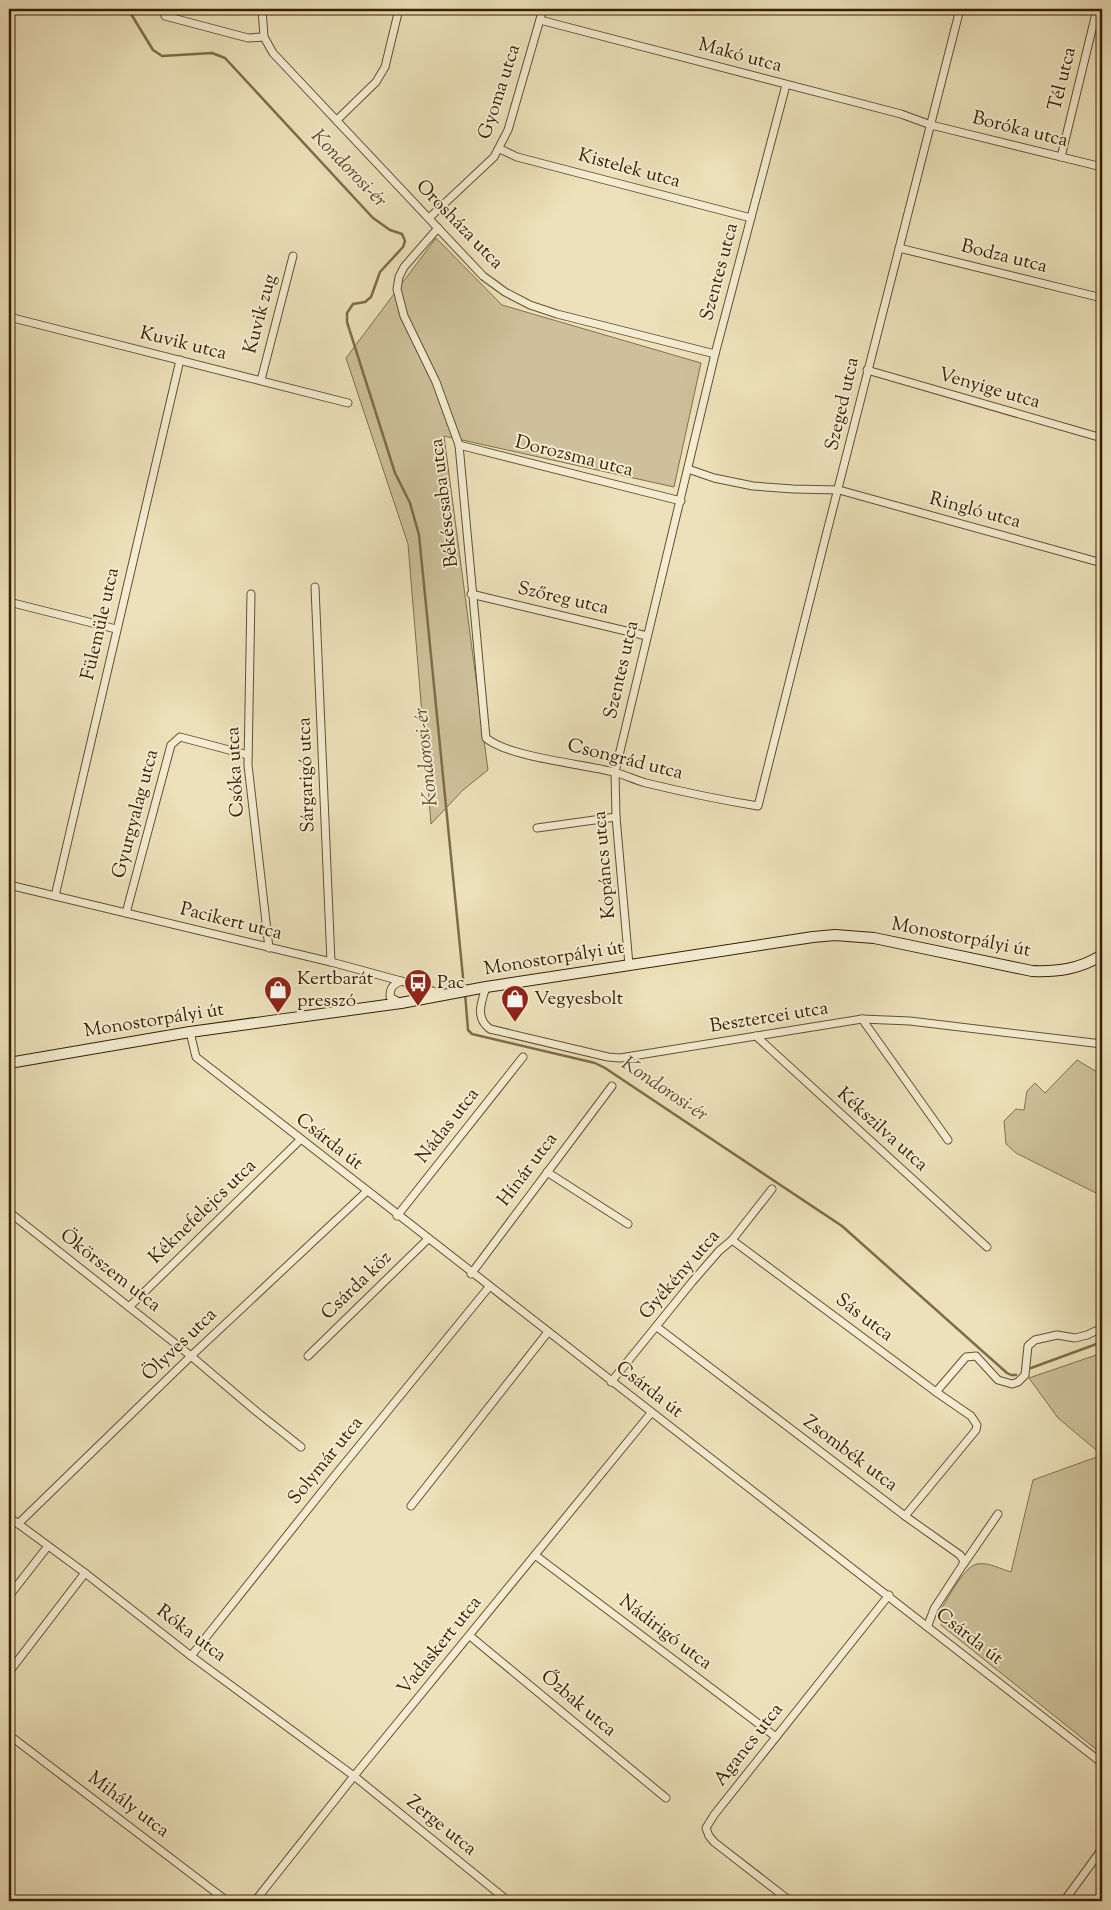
<svg xmlns="http://www.w3.org/2000/svg" width="1111" height="1910" viewBox="0 0 1111 1910" font-family="'Sorts Mill Goudy',serif">
  <style>
    .green { fill: #cdc09a; stroke: #82704d }
    .lines { fill: none; stroke-linecap: round; stroke-linejoin: round }
    .stream { stroke: #7e6c4a; stroke-width: 2.5 }
    .street-casing { stroke: #64502e; stroke-width: 9 }
    .secondary-casing { stroke: #361f00; stroke-width: 12 }
    .street { stroke: #f3ecd2; stroke-width: 7 }
    .secondary { stroke: #f3ecd2; stroke-width: 10 }
    .labels { text-anchor: middle; dominant-baseline: central; stroke-width: 4; stroke-linejoin: round; paint-order: stroke }
    .street-label { font-size: 19px; fill: #361f00; stroke: #f3ecd2 }
    .poi-label { font-size: 19px; fill: #361f00; stroke: #f3ecd2; text-anchor: start }
    .water-label { font-size: 20px; font-style: italic; fill: #604c2b; stroke: #f3ecd2 }
  </style>
  <rect width="100%" height="100%" fill="#ece1ba"/>
  <filter id="stains"><feTurbulence type="fractalNoise" baseFrequency=".004" numOctaves="4"/><feColorMatrix values="0 0 0 0 .2 0 0 0 0 .09 0 0 0 0 .02 0 0 0 .5 -.17"/></filter>
  <radialGradient id="worn" r=".72"><stop offset=".6" stop-color="#630" stop-opacity="0"/><stop offset="1" stop-color="#630" stop-opacity=".3"/></radialGradient>
  <g class="green">
    <polygon points="436,238 502,305 701,363 674,487 444,436 488,770 463,790 431,824 408,544 346,358"/>
    <polygon points="1077,1060 1102,1075 1102,1196 1016,1153 1006,1144 1004,1121 1016,1109 1024,1110 1027,1091 1035,1083 1045,1093"/>
    <path d="M1102,1353v401l-161,-129 -2,-13c8,-11 24,-45 38,-48 12,-2 23,5 34,8l22,-92 69,-25 -44,-37 -29,-40z"/>
  </g>
  <g class="lines">
    <g class="stream">
      <polyline points="128,9 153,50 162,56 212,53 225,58 373,218 390,230 402,234 405,241 403,247 380,272 371,297 365,302 353,304 347,313 347,322 395,473 410,503 419,535 464,987"/>
      <polyline points="465,993 468,1030 472,1034 595,1063 605,1068 842,1226 1007,1373 1011,1375 1016,1375"/>
      <polyline points="1031,1368 1102,1342"/>
    </g>
    <defs>
      <g id="street">
        <polyline points="262,9 264,37 273,53 483,276 505,292 530,305 557,314 715,354"/>
        <polyline points="165,16 248,38 264,37"/>
        <polyline points="540,20 901,114 931,125 1102,167"/>
        <polyline points="337,120 376,82 385,67 399,9"/>
        <polyline points="500,149 517,157 751,218"/>
        <polyline points="1061,157 1097,9"/>
        <polyline points="429,218 494,157 508,130 543,9"/>
        <path d="M438,228l-34,39 -5,10 -2,12 7,27 32,66 23,63 27,293c22,19 97,26 128,34 11,3 21,8 32,11 37,9 75,17 112,23 66,-266 135,-531 202,-797"/>
        <polyline points="899,248 1102,298"/>
        <polyline points="9,317 348,403"/>
        <polyline points="867,370 1102,438"/>
        <polyline points="261,380 293,256"/>
        <polyline points="459,445 681,501"/>
        <polyline points="688,469 714,478 753,486 793,489 839,490 1102,563"/>
        <polyline points="315,587 331,962"/>
        <polyline points="251,594 248,765 269,948"/>
        <polyline points="471,594 647,636"/>
        <polyline points="9,602 116,629"/>
        <polyline points="537,828 616,817"/>
        <polyline points="9,885 331,962 401,981 442,994"/>
        <polyline points="55,896 180,360"/>
        <polyline points="126,913 171,745 180,737 248,755"/>
        <polyline points="629,965 616,817 615,772 715,354 786,85"/>
        <path d="M486,987c-5,16 -11,31 4,42l118,28 12,1 242,-39 48,2 192,23"/>
        <path d="M399,1002l-9,-5c0,-10 3,-12 11,-16"/>
        <polyline points="862,1019 948,1140"/>
        <path d="M190,1032l6,25c300,237 606,469 906,706"/>
        <polyline points="756,1036 987,1247"/>
        <polyline points="547,1172 628,1224"/>
        <polyline points="9,1212 191,1356 257,1412 301,1447"/>
        <polyline points="397,1216 523,1057"/>
        <polyline points="732,1240 936,1392 971,1416 977,1425 976,1430 905,1516"/>
        <polyline points="471,1274 612,1086"/>
        <polyline points="129,1307 300,1140"/>
        <polyline points="657,1327 905,1516 960,1555 964,1561 962,1566 934,1609 928,1625"/>
        <polyline points="308,1356 428,1239"/>
        <polyline points="611,1382 692,1282 719,1251 732,1240 772,1189"/>
        <polyline points="936,1392 966,1357 976,1356 998,1380 1012,1384 1018,1382 1025,1375 1028,1346 1035,1340 1057,1335 1075,1338 1087,1335 1102,1328"/>
        <polyline points="411,1506 548,1332"/>
        <polyline points="9,1517 85,1573 191,1656 354,1776 508,1901"/>
        <polyline points="18,1524 191,1356 366,1192"/>
        <polyline points="535,1555 776,1737"/>
        <polyline points="963,1565 998,1514"/>
        <polyline points="9,1596 48,1546"/>
        <polyline points="470,1636 666,1798"/>
        <polyline points="191,1656 332,1479 489,1287"/>
        <polyline points="9,1672 85,1573"/>
        <polyline points="9,1735 227,1901"/>
        <polyline points="1067,1897 1102,1849"/>
        <polyline points="255,1901 354,1776 651,1413"/>
        <polyline points="790,1901 714,1842 709,1836 706,1828 714,1815 889,1595"/>
      </g>
      <path id="secondary" d="M9,1063l181,-31 211,-29 85,-16 327,-50 22,-2 39,3 158,33c26,1 48,-2 70,-16"/>
    </defs>
    <use href="#street" class="street-casing"/>
    <use href="#secondary" class="secondary-casing"/>
    <use href="#street" class="street"/>
    <use href="#secondary" class="secondary"/>
  </g>
  <defs>
    <symbol id="bus-pin" viewBox="-11 -11 22 30"><path d="M0 17L-7.5 6A9.5 9.5 0 1 1 7.5 6Z" fill="#8f2418" stroke="#f3ecd2"/><path d="M-5-6H5V4H4V6H2V4H-2V6H-4V4H-5ZM-3.5-4V0h7V-4ZM-3.5 1.2v1.5H-2V1.2ZM2 1.2v1.5H3.5V1.2Z" fill="#fff"/></symbol>
    <symbol id="shop-pin" viewBox="-11 -11 22 30"><path d="M0 17L-7.5 6A9.5 9.5 0 1 1 7.5 6Z" fill="#8f2418" stroke="#f3ecd2"/><path d="M-5-2.5h2.3a2.7 3.5 0 0 1 5.4 0H5L5.5 6h-11ZM-1.5-2.5h3a1.5 2.3 0 0 0-3 0Z" fill="#fff"/></symbol>
  </defs>
  <g fill-rule="evenodd">
    <use href="#bus-pin" x="402" y="967" width="32" height="43"/>
    <use href="#shop-pin" x="262" y="974" width="32" height="43"/>
    <use href="#shop-pin" x="499" y="983" width="32" height="43"/>
  </g>
  <g class="labels">
    <g class="street-label">
      <text transform="translate(740 56) rotate(15)">Makó utca</text>
      <text transform="translate(1063 79) rotate(-76)">Tél utca</text>
      <text transform="translate(500 92) rotate(-72)">Gyoma utca</text>
      <text transform="translate(1020 130) rotate(14)">Boróka utca</text>
      <text transform="translate(629 169) rotate(15)">Kistelek utca</text>
      <text transform="translate(459 225) rotate(46)">Orosháza utca</text>
      <text transform="translate(1004 257) rotate(14)">Bodza utca</text>
      <text transform="translate(720 272) rotate(-75)">Szentes utca</text>
      <text transform="translate(261 314) rotate(-75)">Kuvik zug</text>
      <text transform="translate(183 344) rotate(14)">Kuvik utca</text>
      <text transform="translate(989 389) rotate(16)">Venyige utca</text>
      <text transform="translate(843 404) rotate(-77)">Szeged utca</text>
      <text transform="translate(574 457) rotate(14)">Dorozsma utca</text>
      <text transform="translate(445 503) rotate(-97)">Békéscsaba utca</text>
      <text transform="translate(975 511) rotate(15)">Ringló utca</text>
      <text transform="translate(563 599) rotate(13)">Szőreg utca</text>
      <text transform="translate(101 624) rotate(-77)">Fülemüle utca</text>
      <text transform="translate(622 670) rotate(-77)">Szentes utca</text>
      <text transform="translate(625 760) rotate(14)">Csongrád utca</text>
      <text transform="translate(236 772) rotate(-93)">Csóka utca</text>
      <text transform="translate(307 775) rotate(-92)">Sárgarigó utca</text>
      <text transform="translate(136 814) rotate(-75)">Gyurgyalag utca</text>
      <text transform="translate(605 865) rotate(-95)">Kopáncs utca</text>
      <text transform="translate(231 922) rotate(14)">Pacikert utca</text>
      <text transform="translate(961 938) rotate(11)">Monostorpályi út</text>
      <text transform="translate(554 959) rotate(-9)">Monostorpályi út</text>
      <text transform="translate(769 1018) rotate(-9)">Besztercei utca</text>
      <text transform="translate(154 1021) rotate(-9)">Monostorpályi út</text>
      <text transform="translate(448 1126) rotate(-52)">Nádas utca</text>
      <text transform="translate(882 1130) rotate(42)">Kékszilva utca</text>
      <text transform="translate(329 1142) rotate(38)">Csárda út</text>
      <text transform="translate(528 1170) rotate(-53)">Hínár utca</text>
      <text transform="translate(203 1212) rotate(-44)">Kéknefelejcs utca</text>
      <text transform="translate(110 1271) rotate(38)">Ökörszem utca</text>
      <text transform="translate(680 1275) rotate(-49)">Gyékény utca</text>
      <text transform="translate(357 1286) rotate(-44)">Csárda köz</text>
      <text transform="translate(864 1318) rotate(37)">Sás utca</text>
      <text transform="translate(180 1345) rotate(-44)">Ölyves utca</text>
      <text transform="translate(649 1390) rotate(38)">Csárda út</text>
      <text transform="translate(850 1454) rotate(37)">Zsombék utca</text>
      <text transform="translate(326 1461) rotate(-51)">Solymár utca</text>
      <text transform="translate(665 1633) rotate(37)">Nádirigó utca</text>
      <text transform="translate(191 1634) rotate(37)">Róka utca</text>
      <text transform="translate(969 1637) rotate(38)">Csárda út</text>
      <text transform="translate(440 1646) rotate(-51)">Vadaskert utca</text>
      <text transform="translate(578 1704) rotate(40)">Őzbak utca</text>
      <text transform="translate(749 1745) rotate(-52)">Agancs utca</text>
      <text transform="translate(128 1805) rotate(37)">Mihály utca</text>
      <text transform="translate(441 1826) rotate(39)">Zerge utca</text>
    </g>
    <g class="poi-label">
      <text x="297" y="979">Kertbarát<tspan x="297" dy="22">presszó</tspan></text>
      <text x="437" y="983">Pac</text>
      <text x="534" y="999">Vegyesbolt</text>
    </g>
    <g class="water-label">
      <text transform="translate(348 169) rotate(46)">Kondorosi-ér</text>
      <text transform="translate(427 757) rotate(-96)">Kondorosi-ér</text>
      <text transform="translate(664 1090) rotate(34)">Kondorosi-ér</text>
    </g>
  </g>
  <rect width="1111" height="1910" fill="none" stroke="#ece1ba" stroke-width="30"/>
  <rect x="10" y="10" width="1091" height="1890" fill="none" stroke="#361f00" stroke-width="2.5"/>
  <rect x="15" y="15" width="1081" height="1880" fill="none" stroke="#361f00"/>
  <rect width="100%" height="100%" filter="url(#stains)"/>
  <rect width="100%" height="100%" fill="url(#worn)"/>
</svg>
